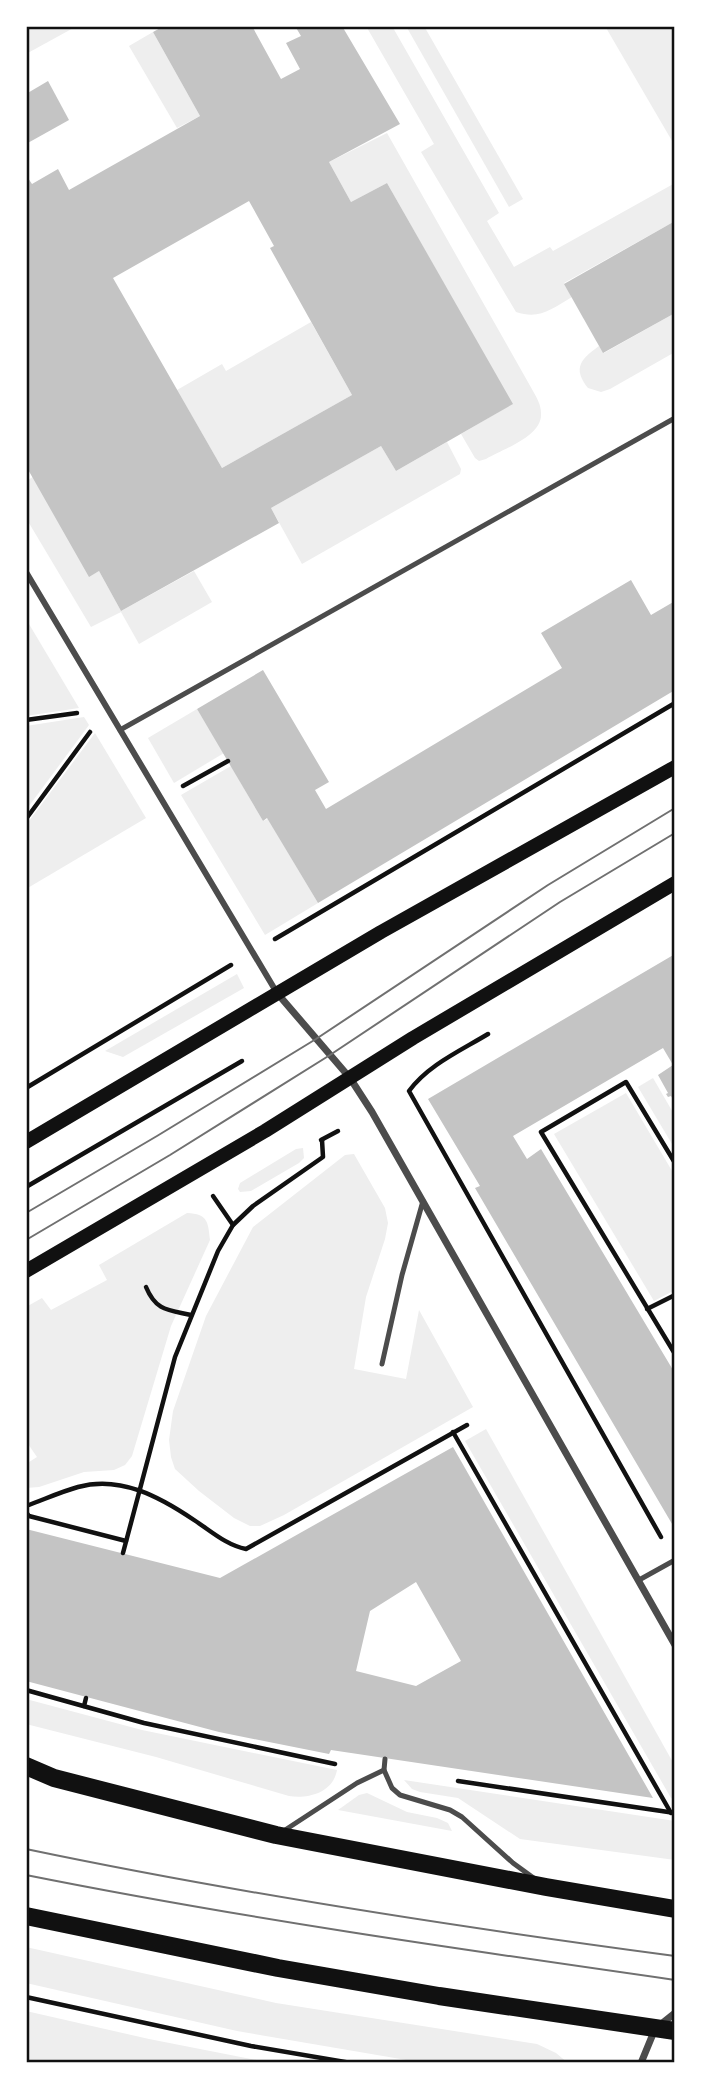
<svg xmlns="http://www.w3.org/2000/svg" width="701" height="2089" viewBox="0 0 701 2089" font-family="Commissioner,sans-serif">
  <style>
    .green { fill: #eee }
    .building { fill: #c4c4c4; fill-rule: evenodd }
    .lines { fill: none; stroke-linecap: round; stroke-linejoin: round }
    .path { stroke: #111; stroke-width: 4.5 }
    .service { stroke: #4c4c4c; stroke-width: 5 }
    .pedestrian { stroke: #4c4c4c; stroke-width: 6 }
    .minor { stroke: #4c4c4c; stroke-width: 7 }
    .secondary { stroke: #111; stroke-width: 14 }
    .primary { stroke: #111; stroke-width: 18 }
    .tram { stroke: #707070; stroke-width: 2 }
    .neatline { fill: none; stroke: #111; stroke-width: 2.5 }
  </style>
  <rect width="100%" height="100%" fill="#fff"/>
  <g class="green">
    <polygon points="26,26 77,26 26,54"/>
    <path d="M366,26h26l107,187 -12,8 27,46 36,-20 3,4 122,-68v38l-111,62 8,14c-21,12 -32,23 -56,15l-95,-160 13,-8z"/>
    <polygon points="406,26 424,26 523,199 509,207"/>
    <polygon points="605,26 673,26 675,30 675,146"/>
    <polygon points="153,32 200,116 177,128 129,46"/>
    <path d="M387,133l146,258c4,7 8,14 8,22 2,23 -38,36 -55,46l-7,2 -4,-3 -14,-24 51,-30 -125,-221 -36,19 -22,-40z"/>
    <path d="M675,313v39l-65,37 -9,3 -13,-4c-16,-20 -7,-29 11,-42l5,7z"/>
    <polygon points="311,322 352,395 222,468 177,390 222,364 226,371"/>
    <polygon points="447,442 461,469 460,474 302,564 271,508 381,446 396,471"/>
    <polygon points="33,477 90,576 99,571 121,611 194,571 212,602 139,644 121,612 91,627 26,518 26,481"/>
    <polygon points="26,619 79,708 26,716"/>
    <polygon points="197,709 224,753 174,783 148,738"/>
    <polygon points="84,717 89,725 26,810 26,726"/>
    <polygon points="95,733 146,818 26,889 26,825"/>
    <polygon points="231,766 263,821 268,819 318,903 265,935 181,795"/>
    <polygon points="237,974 244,988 123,1057 105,1051"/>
    <polygon points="653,1078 675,1116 675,1149 638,1087"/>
    <polygon points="626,1093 675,1176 675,1290 654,1301 554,1134"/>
    <polygon points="303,1148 304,1158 299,1163 251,1191 240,1192 238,1189 240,1183 296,1149"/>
    <polygon points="354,1154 385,1208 388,1223 385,1239 366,1297 354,1369 406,1379 419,1310 473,1407 284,1515 260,1526 250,1526 234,1518 199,1491 175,1469 171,1457 169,1440 173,1411 206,1316 253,1227 345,1155"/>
    <path d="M187,1213c21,1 21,9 23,27l-39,86 -39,130 -7,9 -11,5 -30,2 -45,15 -13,1v-24l11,-7 -11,-16v-134l16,-9 9,12 56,-30 -8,-15z"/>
    <polygon points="486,1429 675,1766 675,1800 671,1798 465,1441"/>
    <path d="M26,1699l116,31 195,40c-4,23 -29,29 -48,26l-133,-39 -130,-33z"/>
    <polygon points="404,1780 675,1821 675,1860 520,1839 458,1798 420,1792 412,1789"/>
    <polygon points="367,1793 407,1812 437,1818 448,1823 452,1831 338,1810 359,1795"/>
    <polygon points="26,1947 276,2003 537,2044 556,2053 568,2063 424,2063 237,2031 26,1983"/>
    <polygon points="26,2011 149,2039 272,2063 26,2063"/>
  </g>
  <g class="building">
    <path d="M164,26h88l29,53 19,-10 -14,-26 15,-7 -6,-10h47l58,98 -71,38 22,40 36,-19 126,221 -117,67 -15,-25 -110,62 8,15 -158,88 -22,-40 -10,6 -63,-111v-291l6,9 26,-15 11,21 131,-74 -47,-84zM249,201l25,45 -4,2 82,147 -130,73 -109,-190z"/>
    <polygon points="48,81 69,120 26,144 26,94"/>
    <polygon points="675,221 675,313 603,353 564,284"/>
    <polygon points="631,580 651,615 675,601 675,690 318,903 267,818 263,821 197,709 263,670 329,782 315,790 326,809 562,668 541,633"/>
    <polygon points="675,954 675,1103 671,1096 668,1097 666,1094 668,1093 658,1075 673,1065 663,1048 513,1136 527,1159 541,1149 673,1370 675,1369 675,1529 475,1188 480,1186 428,1099"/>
    <path d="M453,1447l200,351 -322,-48 -2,4 -110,-22 -193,-51v-152l194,49zM416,1582l45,79 -45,25 -60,-15 14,-60z"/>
  </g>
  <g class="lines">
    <g class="path">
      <polyline points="26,720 77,713"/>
      <polyline points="183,786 228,761"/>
      <polyline points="26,819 90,732"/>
      <polyline points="275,939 675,703"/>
      <path d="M488,1034c-28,17 -60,31 -79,57l252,446"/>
      <polyline points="26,1088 231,965"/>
      <polyline points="321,1140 338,1131"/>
      <polyline points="675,1163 626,1082 541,1132 675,1354"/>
      <polyline points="26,1187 242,1061"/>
      <polyline points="213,1196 233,1225"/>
      <path d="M146,1287c10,24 22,23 45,28"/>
      <polyline points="647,1309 675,1295"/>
      <polyline points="453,1432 671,1813"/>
      <path d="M26,1506c17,-6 34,-14 52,-19 42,-12 82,10 116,33 17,11 32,25 52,29l221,-124"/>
      <polyline points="26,1512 29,1516 126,1541"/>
      <polyline points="123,1553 175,1357 218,1251 233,1225 253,1206 323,1157 322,1140"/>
      <polyline points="26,1690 144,1723 335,1764"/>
      <polyline points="84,1706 86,1698"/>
      <polyline points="458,1781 675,1813"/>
      <polyline points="26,1997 251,2046 351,2063"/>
    </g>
    <g class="service">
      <polyline points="120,730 675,418"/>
      <polyline points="382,1364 402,1275 423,1201"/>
      <polyline points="639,1580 675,1560"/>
      <polyline points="385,1759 384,1770 392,1788 400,1795 450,1810 462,1817 513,1863 535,1879"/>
      <polyline points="282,1832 357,1783 384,1770"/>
    </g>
    <polyline class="pedestrian" points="26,572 277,993"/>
    <g class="minor">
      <polyline points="277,993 350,1078 372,1112 675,1645"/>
      <polyline points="641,2063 655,2029 675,2013"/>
    </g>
    <g class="secondary">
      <polyline points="26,1142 381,932 675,767"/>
      <polyline points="26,1271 265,1131 413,1038 675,883"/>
    </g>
    <g class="primary">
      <polyline points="26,1766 54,1778 276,1835 546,1887 675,1909"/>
      <polyline points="26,1916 278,1968 439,1996 675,2031"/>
    </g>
    <g class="tram">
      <polyline points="26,1213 157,1136 316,1039 548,885 675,808"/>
      <polyline points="26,1240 170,1155 330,1055 560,902 675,833"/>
      <path d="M26,1849c215,45 431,78 649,107"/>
      <path d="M26,1875c215,43 432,74 649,105"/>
    </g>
  </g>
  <rect width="701" height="2089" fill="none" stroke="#ffffff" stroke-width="56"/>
  <rect x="28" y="28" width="645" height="2033" class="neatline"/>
</svg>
